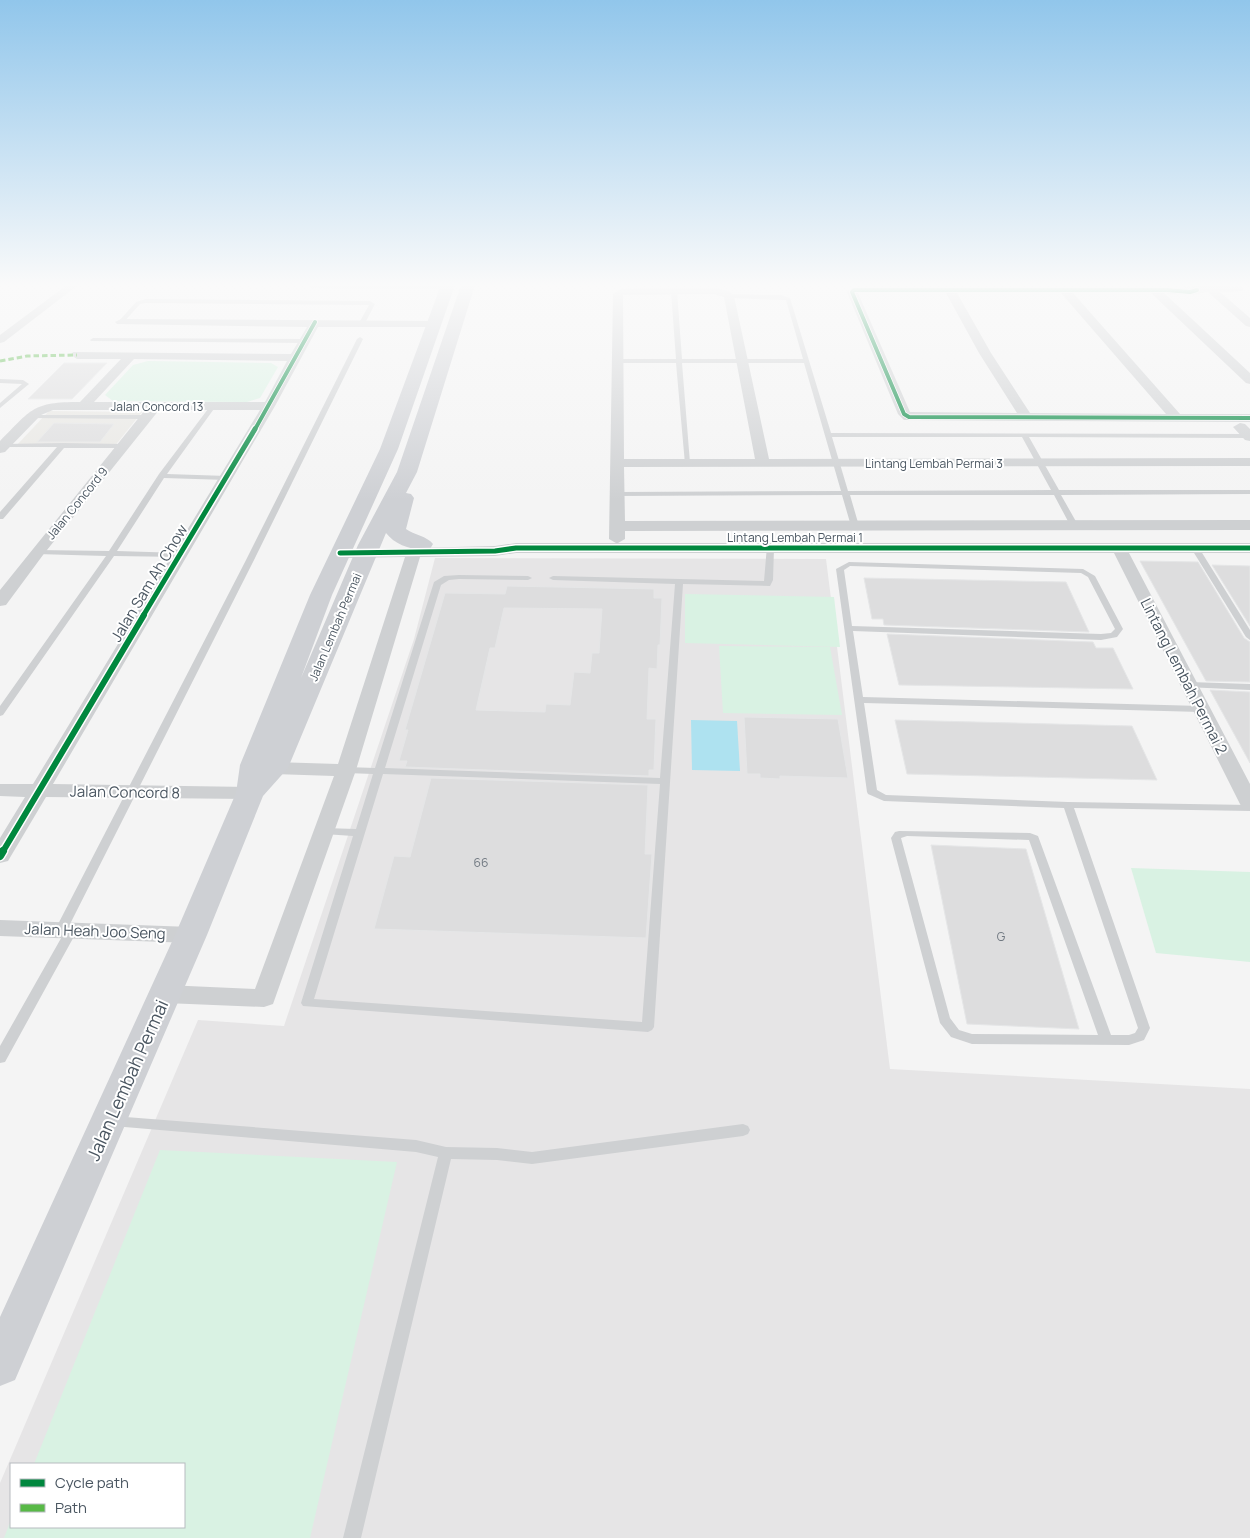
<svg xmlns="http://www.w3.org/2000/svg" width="1250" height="1538" viewBox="0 0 1250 1538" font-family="Manrope,sans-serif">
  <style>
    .commercial { fill: #e8e7e3 }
    .education { fill: #e6e5e6; fill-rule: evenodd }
    .green { fill: #d9f2e3 }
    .water { fill: #aee2f0 }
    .building { fill: #ddddde; stroke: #e5e6e7; fill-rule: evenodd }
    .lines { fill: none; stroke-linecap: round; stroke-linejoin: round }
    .lane { fill: #ced0d2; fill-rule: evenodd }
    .street { fill: #ced0d2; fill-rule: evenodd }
    .secondary { fill: #ced0d4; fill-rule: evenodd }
    .quiet { stroke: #58b947; stroke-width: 3; stroke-dasharray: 5.5 3; stroke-linecap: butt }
    .cycleway-far3-casing { stroke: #fff; stroke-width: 5.5 }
    .cycleway-far2-casing { stroke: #fff; stroke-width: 8 }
    .cycleway-far1-casing { stroke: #fff; stroke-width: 9 }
    .cycleway-casing { stroke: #fff; stroke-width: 11 }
    .cycleway-far3 { stroke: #00873e; stroke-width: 4 }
    .cycleway-far2 { stroke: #00873e; stroke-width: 5 }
    .cycleway-far1 { stroke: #00873e; stroke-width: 6 }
    .cycleway { stroke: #00873e; stroke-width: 8 }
    .labels { text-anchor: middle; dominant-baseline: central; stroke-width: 4; stroke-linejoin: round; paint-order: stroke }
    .far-street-label { font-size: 12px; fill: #4a5661; stroke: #fff }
    .number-label { font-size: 12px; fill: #707881 }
    .street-label { font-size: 15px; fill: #4a5661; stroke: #fff }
    .near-street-label { font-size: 18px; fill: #4a5661; stroke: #fff }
  </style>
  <rect width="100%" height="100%" fill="#f4f4f4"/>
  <polygon class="commercial" points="49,411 142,412 114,447 16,446"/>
  <path class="education" d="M435,558l391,1 64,510 360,20v449h-1250v-55l198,-463 86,6 130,-387zM11,1464h173v63h-173z"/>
  <g class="green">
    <polygon points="148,361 271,363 278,367 260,398 247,402 113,401 105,395 133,365"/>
    <polygon points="685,594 834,597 840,647 685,643"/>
    <polygon points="719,646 830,647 842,715 723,713"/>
    <polygon points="1131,868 1250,872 1250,962 1156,953"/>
    <polygon points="160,1150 397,1162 310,1538 4,1538 11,1520 11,1527 184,1527 184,1464 34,1464"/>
  </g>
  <polygon class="water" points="691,720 737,721 740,771 692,770"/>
  <g class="building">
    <polygon points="64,363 107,363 72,399 28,399"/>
    <polygon points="54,423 114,424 100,442 37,442"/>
    <polygon points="1140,561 1198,562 1244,638 1250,642 1250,682 1206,681"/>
    <polygon points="1212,565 1250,566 1250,626"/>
    <polygon points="864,578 1066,582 1089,632 884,625 883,619 872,619"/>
    <path d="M507,586l147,3v9h8l-2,47h-2l-1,24 -8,-1 -2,51h9l-2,51h-5v6l-244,-9 2,-6h-8l9,-31h-3l40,-137 60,1zM504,608l98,1 -3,44h-7l-2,20 -16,-1 -4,33 -24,-1 -1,8 -69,-2 14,-62h5z"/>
    <polygon points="887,634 1093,642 1096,648 1113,648 1133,689 899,685"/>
    <polygon points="1210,690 1250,692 1250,763"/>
    <polygon points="744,717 838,719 848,778 780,776 780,779 760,778 760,774 747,774"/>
    <polygon points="895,720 1132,726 1157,780 907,774"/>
    <polygon points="431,778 648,785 645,854 652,854 646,938 374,929 394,856 410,857"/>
    <polygon points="931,845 1026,849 1079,1029 967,1024"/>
  </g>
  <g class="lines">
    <g class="lane">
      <path d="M674,289l3,2 5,68h121l-17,-59 -57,-2 -3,-2 3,-2 52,1 9,3 41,135 418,1v4l-220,-1 30,53h191v4l-189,1 17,30 -4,2 -4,-2 -16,-30h-204l9,31 -4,2 -4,-2 -9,-31 -227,1v-4h3l223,-1 -37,-128h-122l8,100 -5,1 -9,-101h-58l-3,-2 3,-2h58l-5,-68zM832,437h190l29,53 -203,1z"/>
      <polygon points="146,299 370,301 375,304 365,323 362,325 359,323 369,305 146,303 140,304 123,323 119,323 119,321 136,302"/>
      <polygon points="360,337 363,339 253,562 68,928 75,928 77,931 5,1062 0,1063 0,1046 64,933 57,933 55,930 245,562 357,339"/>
      <polygon points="93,338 305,339 308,341 305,343 91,341 90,340"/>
      <polygon points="0,379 23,380 29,384 0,408 0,403 22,384 0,383"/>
      <polygon points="213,404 216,406 167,474 227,476 231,478 227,480 164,478 117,551 181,553 185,555 181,557 114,556 3,715 0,716 0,706 106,556 37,554 33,552 37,550 109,551 159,474 211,405"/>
      <polygon points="32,415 147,415 150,417 147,419 30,418 29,417"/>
      <polygon points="63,443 123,444 126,446 123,448 64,448 3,519 0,519 0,512 57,447 5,447 3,446 3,444"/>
      <path d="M767,546h3l4,2 -1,32 -3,6 -87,-2 -29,443 -2,3 -4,2 -345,-26 -2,-3 52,-167 -29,-2 -5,-3 5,-3 32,1 17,-55 -27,-1 -5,-3 5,-3 29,1 59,-186 10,-6 15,-1 69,1 4,2 -4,2 -69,-1 -10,1 -8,5 -56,183 275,10 15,-194 -122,-4 -4,-2 4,-2 211,5zM383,774l277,10 -18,238 -328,-23z"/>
      <polygon points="1192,546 1195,546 1199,548 1250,630 1250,640 1246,637 1191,548"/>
      <path d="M849,562l234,7 12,7 28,53 -6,8 -16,3 -248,-9 10,66 338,9 5,3 -5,3 -337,-9 13,87 9,5 182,7 182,3v6l-176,-3 76,220 -6,12 -15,5 -157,-1 -21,-7 -11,-14 -49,-185 4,-6 4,-1 131,2 8,3 73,199h18l6,-2 3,-5 -74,-220 -180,-7 -16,-7 -1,-2 -31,-223zM850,566l231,7 7,4 27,52 -4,4 -10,1 -249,-8 -8,-56zM907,836l122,4 69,195 -126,-1 -13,-4 -9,-12 -49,-180z"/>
      <polygon points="1189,682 1250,684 1250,690 1186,687 1184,685 1186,683"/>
      <polygon points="113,1116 416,1140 446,1147 497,1148 532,1152 743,1124 748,1126 750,1130 748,1134 743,1136 532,1164 497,1160 451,1159 361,1538 343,1538 438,1157 416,1152 113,1126 108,1125 106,1121 108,1117"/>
    </g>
    <g class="street">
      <polygon points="67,285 78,285 4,342 0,343 0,335"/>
      <polygon points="307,285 451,285 452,286 447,289 312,288"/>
      <path d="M1201,285l41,2 1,2 -1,2 -22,1 30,26v9l-4,-1 -38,-34 -18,3 -26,-2 86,80v11l-4,-1 -95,-90h-78l107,121h70v8l-346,-2 -6,-6 -51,-122 7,-5 325,1zM858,293h88l33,60 38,60 -107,-1zM957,293h104l105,121 -136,-1 -39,-60z"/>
      <path d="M714,288l15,3 5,5 35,163 481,-1v8l-626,1 1,54 625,-1v10l-625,1v8l-7,4h632v10h-121l121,231v26l-7,-1 -3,-5 -126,-251h-598l-21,3 -75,1 -64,213 -83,234 -9,3 -99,-4 -9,-3 -3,-6 3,-6 9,-3 90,4 79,-213 -60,-2 -7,-2 -3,-4 3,-4 7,-2 64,2 67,-207 -65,1 -6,-2 -2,-3 2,-3 161,-4 21,-3h100l-7,-4 4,-245 8,-5zM714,294l10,3 31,162h-131l-1,-164z"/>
      <path d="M121,319l313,2 6,3 -6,3h-116l-43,79 -222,378 197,3 7,2 3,4 -3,4 -7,2 -204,-2 -38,64 -8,2v-25l25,-41 -25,-1v-12h33l227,-374h-101l-116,145 -37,50 -6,1v-16l145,-180h-92l-12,5 -36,37 -5,1v-12c32,-32 32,-39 80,-39l41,-43h-44l-6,-4 2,-3 218,2 16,-27 -190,-3 -2,-2zM134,359l153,2 -22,41h-171z"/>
      <polygon points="1240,423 1245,424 1250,429 1250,441 1245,440 1233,427"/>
      <polygon points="0,920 191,927 199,929 203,935 199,941 191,943 0,936"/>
    </g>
    <path class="secondary" d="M441,285h14l-57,164 -66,146 -31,83 57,-133 39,-73 64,-187h14l-58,187 -11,21 5,1 3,4 -8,31c8,6 21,7 27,15l-3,5c-15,3 -35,-4 -44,-16l-98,235 -25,28 -56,139 -192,445 -15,6v-69l175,-382 61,-142 4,-28 70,-170 70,-146z"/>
    <polyline class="quiet" points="0,361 27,356 77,355"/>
    <defs>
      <g id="cycleway-far3">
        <polyline points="1197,290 1190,292 1167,290 854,290 852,292 904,414 909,417 1250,418"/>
        <polyline points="254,431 315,322"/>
      </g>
      <g id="cycleway-far2">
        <polyline points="340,553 495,551 516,548 1250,548"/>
        <polyline points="143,616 255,429"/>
      </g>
      <polyline id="cycleway-far1" points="2,853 144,615"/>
      <polyline id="cycleway" points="0,856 3,851"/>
    </defs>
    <use href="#cycleway-far3" class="cycleway-far3-casing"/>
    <use href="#cycleway-far2" class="cycleway-far2-casing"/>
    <use href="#cycleway-far1" class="cycleway-far1-casing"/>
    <use href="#cycleway" class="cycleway-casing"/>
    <use href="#cycleway-far3" class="cycleway-far3"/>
    <use href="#cycleway-far2" class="cycleway-far2"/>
    <use href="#cycleway-far1" class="cycleway-far1"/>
    <use href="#cycleway" class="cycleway"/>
  </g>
  <linearGradient id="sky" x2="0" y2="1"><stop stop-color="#91c6eb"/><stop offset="0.57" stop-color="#fafafa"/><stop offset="1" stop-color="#fafafa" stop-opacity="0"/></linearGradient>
  <rect width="1250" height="500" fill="url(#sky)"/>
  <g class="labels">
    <g class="far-street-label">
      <text x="157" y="406">Jalan Concord 13</text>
      <text x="934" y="463">Lintang Lembah Permai 3</text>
      <text transform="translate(77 503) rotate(-51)">Jalan Concord 9</text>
      <text x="795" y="537">Lintang Lembah Permai 1</text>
      <text transform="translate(335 627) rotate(-67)">Jalan Lembah Permai</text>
    </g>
    <g class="number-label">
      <text x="481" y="862">66</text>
      <text x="1001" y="936">G</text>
    </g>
    <g class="street-label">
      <text transform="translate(149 583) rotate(-59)">Jalan Sam Ah Chow</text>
      <text transform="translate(1184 676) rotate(63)">Lintang Lembah Permai 2</text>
      <text transform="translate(125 792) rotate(1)">Jalan Concord 8</text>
      <text transform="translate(95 931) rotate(2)">Jalan Heah Joo Seng</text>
    </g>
    <g class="near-street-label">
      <text transform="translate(127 1080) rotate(-66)">Jalan Lembah Permai</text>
    </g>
  </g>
  <rect x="10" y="1463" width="175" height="65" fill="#ffffff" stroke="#b7bbc0"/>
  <rect x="20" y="1479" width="25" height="8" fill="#00873e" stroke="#b7bbc0"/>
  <text x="55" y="1488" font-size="15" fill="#4a5661">Cycle path</text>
  <rect x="20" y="1504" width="25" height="8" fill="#58b947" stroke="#b7bbc0"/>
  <text x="55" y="1513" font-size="15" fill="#4a5661">Path</text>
</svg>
